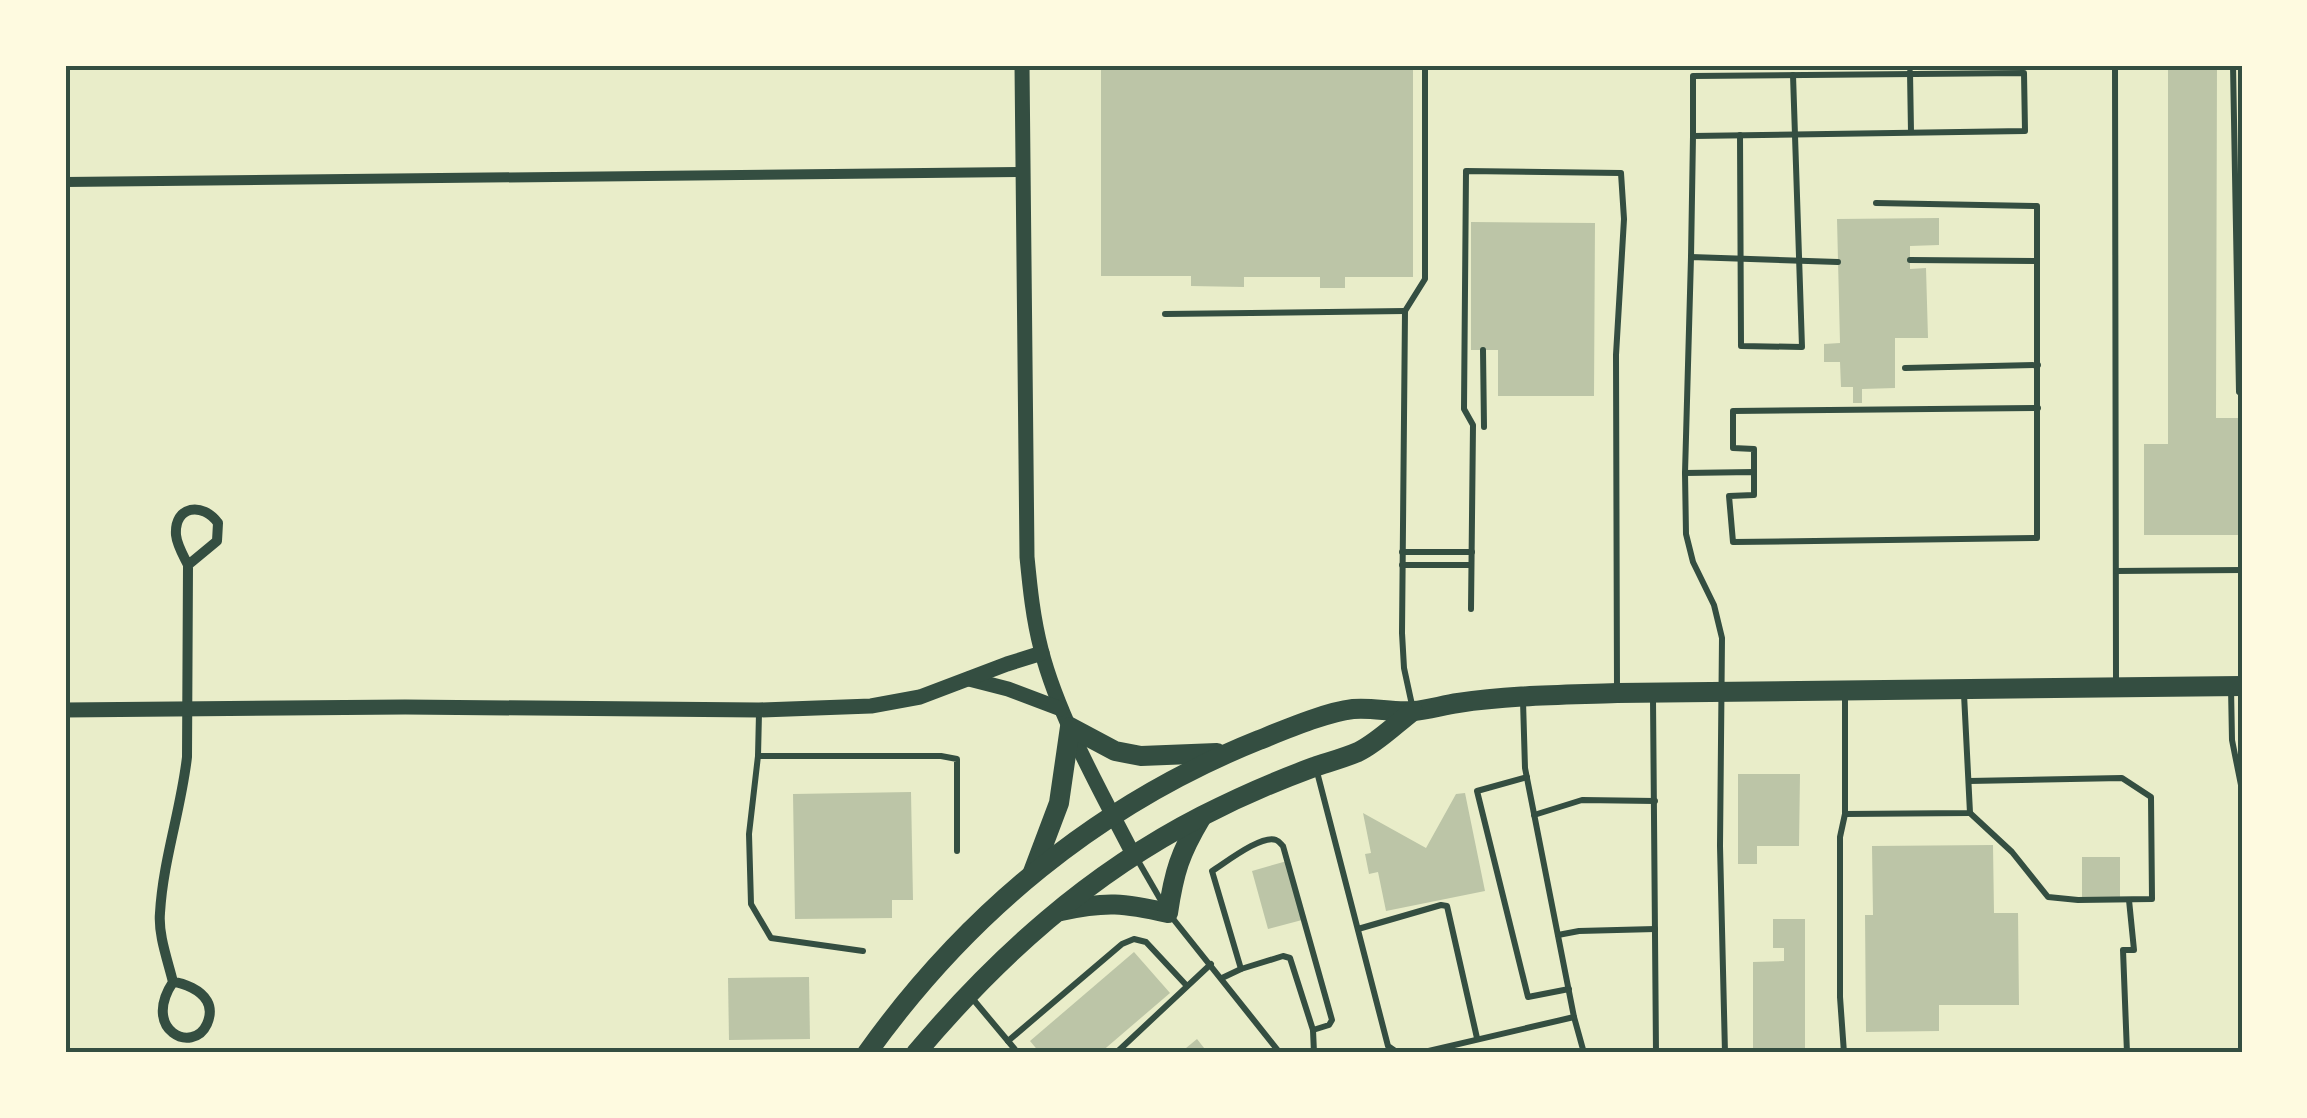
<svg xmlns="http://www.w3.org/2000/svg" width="2307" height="1118" viewBox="0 0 2307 1118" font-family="'Zilla Slab',serif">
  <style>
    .building { fill: #bcc5a7 }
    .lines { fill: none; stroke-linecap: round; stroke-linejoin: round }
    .service { stroke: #344e41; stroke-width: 6 }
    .minor { stroke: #344e41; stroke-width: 10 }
    .tertiary { stroke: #344e41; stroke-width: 15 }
    .primary { stroke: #344e41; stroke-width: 20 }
    .neatline { fill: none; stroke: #344e41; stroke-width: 4 }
  </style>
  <rect width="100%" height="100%" fill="#e9edc9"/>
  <g class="building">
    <polygon points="1101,65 1413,65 1413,277 1345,277 1345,288 1320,288 1320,277 1244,277 1244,287 1191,286 1191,276 1101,276"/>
    <polygon points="2168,65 2217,65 2216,418 2242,418 2242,535 2144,535 2144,444 2168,444"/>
    <polygon points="1939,218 1939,245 1910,246 1910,269 1926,268 1928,338 1895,338 1895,388 1862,389 1862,403 1853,403 1853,387 1841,387 1840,362 1824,362 1824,344 1840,343 1837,219"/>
    <polygon points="1471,222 1595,223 1594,396 1498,396 1498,350 1471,350"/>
    <polygon points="1738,774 1800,774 1799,846 1757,846 1757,864 1738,864"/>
    <polygon points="911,792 913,900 892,900 892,918 795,919 793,794"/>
    <polygon points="1465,793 1485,891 1386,911 1378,872 1369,874 1365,854 1371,853 1363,813 1426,848 1456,794"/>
    <polygon points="1993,845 1994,913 2018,913 2019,1005 1939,1005 1939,1031 1866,1032 1865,915 1873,915 1872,846"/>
    <rect x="2082" y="857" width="38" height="41"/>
    <polygon points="1287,861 1302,920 1268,929 1252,871"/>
    <polygon points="1773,919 1805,919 1805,1053 1753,1053 1753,962 1784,961 1784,948 1773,948"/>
    <polygon points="1134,952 1170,993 1100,1053 1040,1053 1030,1041"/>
    <polygon points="809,977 810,1039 729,1040 728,978"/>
    <polygon points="1197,1039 1208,1053 1180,1053"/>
  </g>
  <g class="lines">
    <g class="service">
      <polyline points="2115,65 2116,681"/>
      <polyline points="2233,65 2239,392 2242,394"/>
      <polyline points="1910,72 1911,132"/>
      <polyline points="1740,135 1741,346 1802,347 1793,75"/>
      <polyline points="1691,257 1693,136 2025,131 2024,73 1693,76 1693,136"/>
      <polyline points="1910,260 2037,261"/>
      <polyline points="1165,314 1405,311"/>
      <polyline points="1483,350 1484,427"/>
      <polyline points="1905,368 2038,365"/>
      <polyline points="1754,472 1754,449 1733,448 1733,411 2038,408"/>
      <polyline points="1685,473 1754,472 1754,495 1729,496 1733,542 2037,538 2037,206 1876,203"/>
      <polyline points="1402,552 1472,552"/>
      <polyline points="1402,565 1471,565"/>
      <polyline points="2116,571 2242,570"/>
      <polyline points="1471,609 1473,425 1464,409 1466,171 1621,173 1624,219 1616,355 1617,691"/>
      <polyline points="2231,688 2232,740 2242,790"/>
      <polyline points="1653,699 1656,1053"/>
      <polyline points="1412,705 1404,668 1402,633 1405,311 1425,279 1425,65"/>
      <polyline points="759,713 758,756 749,834 751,904 771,938 863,951"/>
      <polyline points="758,756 941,756 957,759 957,851"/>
      <polyline points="1316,768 1388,1046 1398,1053"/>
      <polyline points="1527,777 1477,791 1528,997 1569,989"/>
      <polyline points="1969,781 2122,778 2151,797 2152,899 2078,900 2048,897 2012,852 1970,813"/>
      <polyline points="1845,814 1970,813 1964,694"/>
      <polyline points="1534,815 1582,800 1655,801"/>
      <polyline points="1137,859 1163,904"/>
      <polyline points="1170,915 1280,1053"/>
      <polyline points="1358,929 1441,905 1447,906 1477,1038"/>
      <polyline points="1558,935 1579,931 1655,929"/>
      <path d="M1241,969l-29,-98c13,-8 50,-37 64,-31 3,1 5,4 7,6l49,174 -3,5 -16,5"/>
      <polyline points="1222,978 1241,969 1283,956 1290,958 1313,1030 1314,1053"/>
      <polyline points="972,998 1018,1053"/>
      <polyline points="1574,1017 1584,1053"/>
      <polyline points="1008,1041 1122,944 1134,939 1146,942 1187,986"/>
      <polyline points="1116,1053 1211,964"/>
      <polyline points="1420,1053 1574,1017 1525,768 1523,701"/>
      <polyline points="1725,1053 1720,846 1722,638 1714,605 1693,562 1686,534 1685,473 1691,257 1838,262"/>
      <polyline points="1844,1053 1840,997 1840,837 1845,814 1845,696"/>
      <polyline points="2127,1053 2123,950 2134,950 2129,900"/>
    </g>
    <g class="minor">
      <polyline points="65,182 1023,172"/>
      <path d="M173,982c11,1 28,8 34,19 4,7 3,16 0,23 -14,31 -66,6 -34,-42 -5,-21 -15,-47 -13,-69 3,-53 21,-103 27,-156l1,-192c-5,-10 -11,-20 -12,-30 -2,-30 27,-33 42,-12l-1,18 -29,24"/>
    </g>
    <g class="tertiary">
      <path d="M1022,65l5,492c3,31 6,61 14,92 17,67 60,143 92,205"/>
      <polyline points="969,679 1008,689 1061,709"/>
      <polyline points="65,710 405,707 759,710 871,706 920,697 1007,664 1042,653"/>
    </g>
    <g class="primary">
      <polyline points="1033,872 1059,803 1070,727 1115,751 1141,756 1217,753"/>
      <path d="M1061,911c45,-10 63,-8 107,2 6,-41 12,-60 33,-95"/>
      <path d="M867,1053c100,-140 232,-249 392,-313 25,-10 67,-28 94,-31 20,-2 40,4 60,2 15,-1 30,-6 45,-8 53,-8 106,-8 159,-10l625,-7"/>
      <path d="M916,1053c82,-97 173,-179 286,-237 37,-19 74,-35 112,-49 15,-5 30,-9 44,-15 19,-9 38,-28 55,-41"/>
    </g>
  </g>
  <rect width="2307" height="1118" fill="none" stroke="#fefae0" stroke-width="135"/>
  <rect x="68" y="68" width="2172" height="982" class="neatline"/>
</svg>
